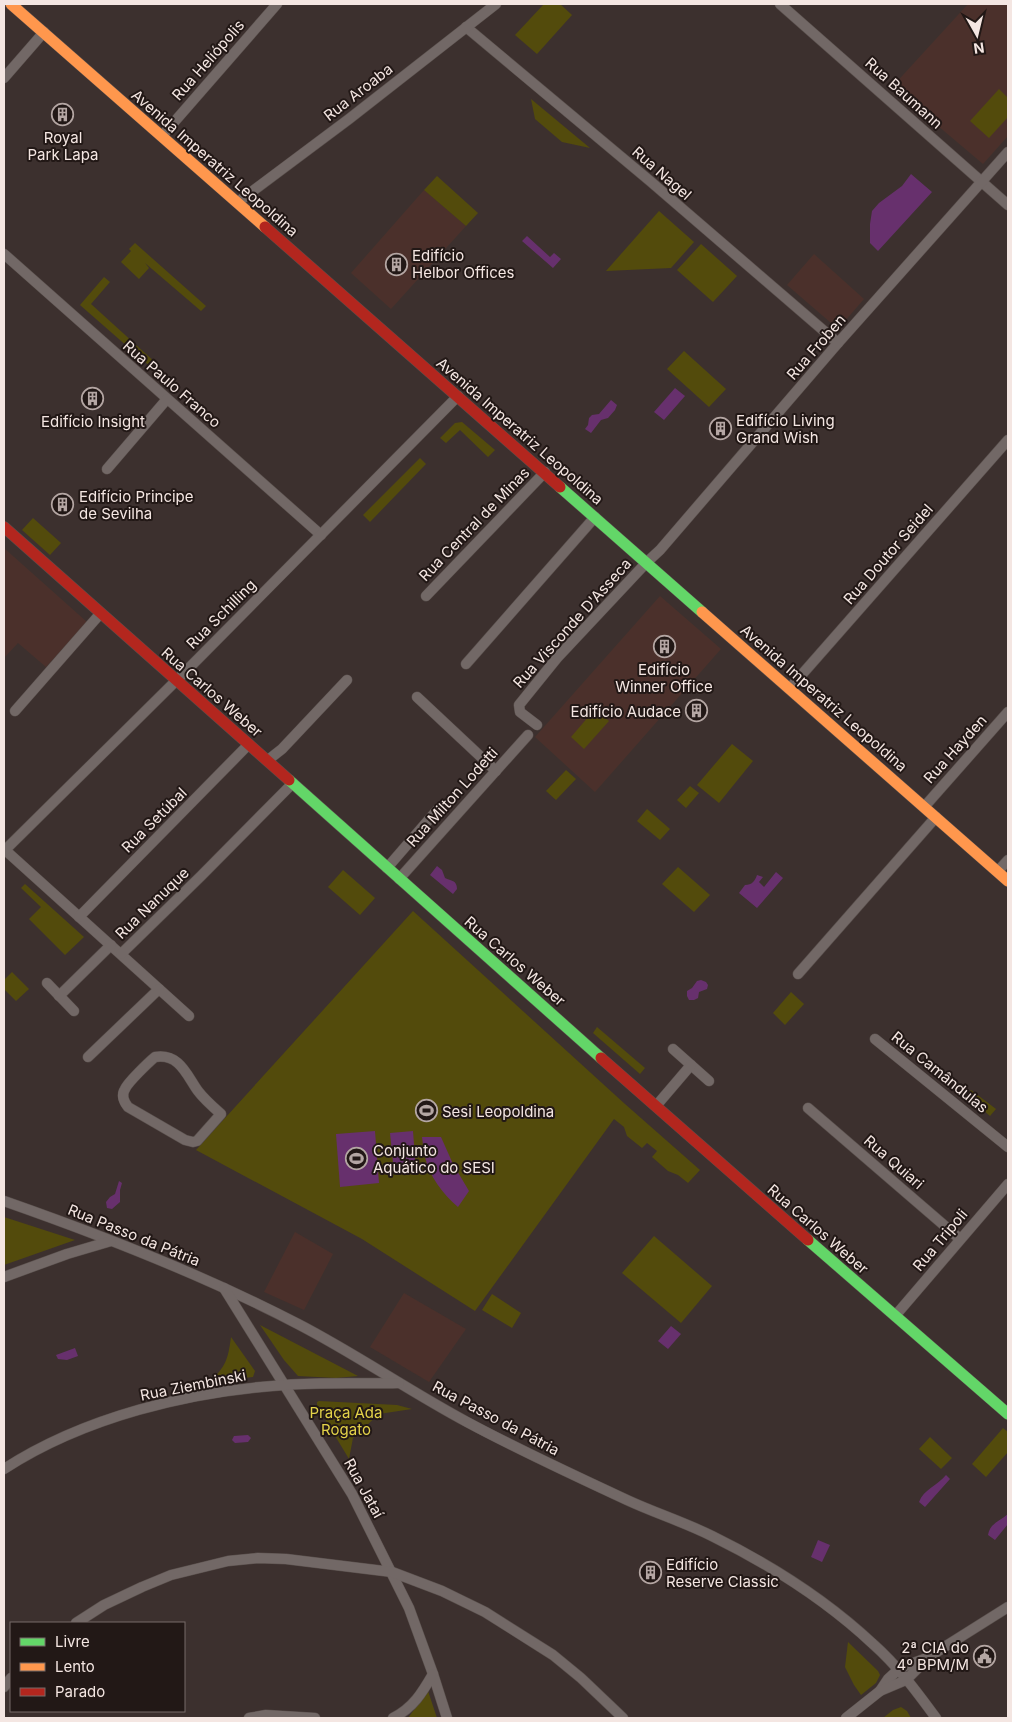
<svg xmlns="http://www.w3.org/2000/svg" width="1012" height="1722" viewBox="0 0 1012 1722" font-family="Inter,sans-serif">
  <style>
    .built { fill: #4b302b }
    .green { fill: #534b0c }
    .water { fill: #67306d }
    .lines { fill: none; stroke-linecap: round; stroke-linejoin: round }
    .street-casing { stroke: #594f4c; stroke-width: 11 }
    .fast-casing { stroke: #594f4c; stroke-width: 12 }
    .slow-casing { stroke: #594f4c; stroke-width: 12 }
    .jam-casing { stroke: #594f4c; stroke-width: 12 }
    .street { stroke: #726866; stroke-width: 10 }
    .fast { stroke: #63d668; stroke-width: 11 }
    .slow { stroke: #ff974d; stroke-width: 11 }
    .jam { stroke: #b3261e; stroke-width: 11 }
    .labels { text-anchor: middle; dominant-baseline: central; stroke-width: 4; stroke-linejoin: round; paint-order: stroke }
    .street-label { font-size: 15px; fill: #f4e6e2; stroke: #221816 }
    .poi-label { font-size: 15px; fill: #f4e6e2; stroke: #221816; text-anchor: start }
    .park-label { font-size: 15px; fill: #e3d249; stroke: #221816 }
  </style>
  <rect width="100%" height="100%" fill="#3c302e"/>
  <g class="built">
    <polygon points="968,4 1008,4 1008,136 983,164 892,87"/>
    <polygon points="424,190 466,226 391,309 351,273"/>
    <polygon points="814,254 864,299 838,329 787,285"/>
    <polygon points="4,548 87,622 46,667 18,643 4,658"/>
    <polygon points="660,596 721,649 595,792 535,737"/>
    <polygon points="295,1232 333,1254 304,1310 264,1292"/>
    <polygon points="404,1293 466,1329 429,1382 370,1347"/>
  </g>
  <g class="green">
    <polygon points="544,4 560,4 572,15 537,54 515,35"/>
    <polygon points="999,89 1008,98 1008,117 989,138 970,121"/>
    <polygon points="531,99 590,148 562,142 535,119"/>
    <polygon points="437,176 478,213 466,226 424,190"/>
    <polygon points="659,211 694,242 671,268 606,271"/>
    <polygon points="135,243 206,306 201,311 145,263 149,268 139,279 121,262 131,251 129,249"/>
    <polygon points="701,244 737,276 713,302 677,270"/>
    <polygon points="104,277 110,282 91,304 156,363 152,368 80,305"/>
    <polygon points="684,351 726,389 709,407 667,369"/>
    <polygon points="462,422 495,450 488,457 460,430 446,443 440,438 455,423"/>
    <polygon points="420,458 426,464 370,522 363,515"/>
    <polygon points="33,518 61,543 50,555 22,530"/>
    <polygon points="240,589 247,595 232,609 226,604"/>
    <polygon points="595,709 609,721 584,749 571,737"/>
    <polygon points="732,744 753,761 719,803 697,785"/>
    <polygon points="566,770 576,779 556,800 546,791"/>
    <polygon points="690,786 699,793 686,808 677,800"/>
    <polygon points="647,809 670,829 660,840 637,821"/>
    <polygon points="678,867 710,895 694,912 662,884"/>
    <polygon points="343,870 375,898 360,915 328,887"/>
    <polygon points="25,884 84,937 65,955 29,919 41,907 21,888"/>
    <polygon points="413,911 625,1104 700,1170 688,1183 678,1175 668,1171 652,1157 657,1151 647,1143 642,1148 627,1136 624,1127 614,1119 475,1311 362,1239 196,1150"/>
    <polygon points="12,972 29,989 16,1001 4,989 4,980"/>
    <polygon points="791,992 804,1004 785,1025 773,1013"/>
    <polygon points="597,1027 645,1068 640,1074 593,1033"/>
    <polygon points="971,1090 996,1109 990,1116 966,1095"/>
    <polygon points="4,1217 75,1240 4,1265"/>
    <polygon points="654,1236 712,1286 681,1323 622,1273"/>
    <polygon points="492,1294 521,1313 512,1328 482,1310"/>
    <polygon points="260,1325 358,1376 336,1378 298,1376 284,1360"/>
    <path d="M231,1337l24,34 -2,6 -44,5c17,-15 19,-23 22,-45z"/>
    <polygon points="319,1401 397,1405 412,1409 379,1414 353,1438 349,1459 317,1406 317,1402"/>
    <polygon points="1003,1428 1008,1432 1008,1452 986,1477 972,1464"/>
    <polygon points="930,1437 952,1458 941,1469 919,1449"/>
    <polygon points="848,1642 878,1671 880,1675 876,1683 861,1695 854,1685 845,1667"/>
    <polygon points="428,1691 437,1718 408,1718"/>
    <polygon points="901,1707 907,1711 911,1718 883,1718 893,1710"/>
  </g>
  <g class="water">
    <polygon points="911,174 932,192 878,251 870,243 870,224 872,211 879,203 902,186"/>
    <polygon points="527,236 550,257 554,253 561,259 553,268 522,241"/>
    <polygon points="675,388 685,396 664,420 654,412"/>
    <polygon points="611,400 617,405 615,410 608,418 601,420 591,433 585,429 588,425 589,418 592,415 599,414"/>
    <path d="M437,866l5,4 3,8c6,3 12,2 12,11l-4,5 -23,-19z"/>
    <path d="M776,872l7,6 -26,30 -18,-15 6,-8c7,0 10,-4 12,-10l6,2 -4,5 5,5z"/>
    <polygon points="701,980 706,982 708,985 707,989 699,992 698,998 694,1000 689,1000 687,996 687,991 692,988 697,981"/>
    <polygon points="375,1131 379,1183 340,1187 336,1134"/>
    <polygon points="413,1131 416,1171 394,1173 390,1133"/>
    <path d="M422,1137h19l12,27 16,27 -11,16c-15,-13 -29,-31 -33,-50 -2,-6 -2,-14 -3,-20z"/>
    <polygon points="119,1181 122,1183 120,1190 120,1202 112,1209 107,1208 106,1202 110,1197 115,1194"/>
    <polygon points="671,1326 681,1334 668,1349 658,1341"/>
    <polygon points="75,1348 78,1356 67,1360 58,1359 56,1355"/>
    <polygon points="248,1435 251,1438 248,1442 235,1443 232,1440 234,1436"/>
    <path d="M946,1475l4,4 -25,28 -6,-5c5,-13 18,-16 27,-27z"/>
    <path d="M1008,1514v10l-13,16 -7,-5c2,-12 12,-14 20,-21z"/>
    <polygon points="818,1540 830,1545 822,1562 811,1557"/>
  </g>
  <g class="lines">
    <defs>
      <g id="street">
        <polyline points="780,4 1008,205"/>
        <polyline points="466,27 650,181 838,343"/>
        <polyline points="4,78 44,32"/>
        <polyline points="162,136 277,4"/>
        <polyline points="238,202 349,119 496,4"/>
        <polyline points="4,254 321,535"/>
        <polyline points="107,469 167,399"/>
        <polyline points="426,596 545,472"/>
        <polyline points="466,664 595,517"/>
        <polyline points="790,688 1008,440"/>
        <polyline points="417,697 496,771"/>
        <polyline points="15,711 100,614"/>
        <polyline points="537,725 520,712 519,705 557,658 647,562 660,550 838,343 1008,152"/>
        <polyline points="268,760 282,749 347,680"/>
        <polyline points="925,806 1008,712"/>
        <polyline points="4,849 189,1016"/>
        <polyline points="4,851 191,666 458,396"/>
        <polyline points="387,868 438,809"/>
        <polyline points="998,871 1008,860"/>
        <polyline points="399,879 528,735"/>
        <polyline points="79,917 249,744"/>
        <polyline points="121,954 201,876 293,783"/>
        <polyline points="798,974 936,817"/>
        <polyline points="47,983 74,1011"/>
        <polyline points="59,996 111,945"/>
        <polyline points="875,1039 1008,1147"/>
        <polyline points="673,1049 709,1081"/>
        <polyline points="88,1057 159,989"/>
        <path d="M155,1057c25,-4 32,19 43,34 6,8 15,16 23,23l-24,27 -4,1 -8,-2 -57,-33c-4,-5 -7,-12 -3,-18 3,-7 24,-27 30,-32z"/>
        <polyline points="656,1106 691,1065"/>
        <polyline points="808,1108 960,1239"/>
        <path d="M4,1201c100,35 200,74 294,123 58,30 111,67 169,98 52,28 106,53 160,78 28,13 57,22 85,36 57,28 114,64 161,108 24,21 44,48 63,74"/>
        <polyline points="4,1277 67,1254 111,1241"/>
        <polyline points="224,1288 352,1494 409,1608 433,1674 447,1718"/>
        <polyline points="895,1316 1008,1184"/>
        <path d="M4,1469c80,-52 186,-78 281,-84 38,-3 76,-1 114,-2"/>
        <polyline points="76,1623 104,1605 142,1587 171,1575 228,1561 258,1558 286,1559 392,1572 442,1591 485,1612 553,1655 581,1678 623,1718"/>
        <polyline points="4,1687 11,1678"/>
        <polyline points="880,1691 888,1679 900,1668 927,1658 1008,1607"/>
        <polyline points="249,1718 266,1715 315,1718"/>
        <path d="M393,1718c20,-10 29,-25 40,-44"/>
        <polyline points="846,1718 880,1691 906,1680 925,1661"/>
      </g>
      <g id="fast">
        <polyline points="560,487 702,612"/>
        <polyline points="289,780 601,1058"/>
        <polyline points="808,1240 1008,1414"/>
      </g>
      <g id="slow">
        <polyline points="11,4 265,227"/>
        <polyline points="702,612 1008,881"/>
      </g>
      <g id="jam">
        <polyline points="265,227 560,487"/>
        <polyline points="4,527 289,780"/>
        <polyline points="601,1058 808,1240"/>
      </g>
    </defs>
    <use href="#street" class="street-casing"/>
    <use href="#fast" class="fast-casing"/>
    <use href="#slow" class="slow-casing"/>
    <use href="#jam" class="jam-casing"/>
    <use href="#street" class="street"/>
    <use href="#fast" class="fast"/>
    <use href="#slow" class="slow"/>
    <use href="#jam" class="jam"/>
  </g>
  <defs>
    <symbol id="building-ring" viewBox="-11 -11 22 22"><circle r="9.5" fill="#221816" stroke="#b4a6a3" stroke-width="1.5"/><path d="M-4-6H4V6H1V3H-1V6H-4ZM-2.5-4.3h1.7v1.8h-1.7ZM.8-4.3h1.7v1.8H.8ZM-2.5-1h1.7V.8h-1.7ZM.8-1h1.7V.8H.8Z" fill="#b4a6a3"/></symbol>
    <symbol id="stadium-ring" viewBox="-11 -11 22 22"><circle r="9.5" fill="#221816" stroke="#b4a6a3" stroke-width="1.5"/><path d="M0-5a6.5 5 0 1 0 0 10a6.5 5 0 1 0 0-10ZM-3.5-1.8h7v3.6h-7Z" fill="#b4a6a3"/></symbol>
    <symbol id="civic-ring" viewBox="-11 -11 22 22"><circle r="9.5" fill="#221816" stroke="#b4a6a3" stroke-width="1.5"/><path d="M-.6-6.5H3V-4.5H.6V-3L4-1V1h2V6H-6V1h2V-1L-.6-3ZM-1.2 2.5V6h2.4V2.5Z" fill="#b4a6a3"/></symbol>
  </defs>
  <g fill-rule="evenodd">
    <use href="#building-ring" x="50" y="102" width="25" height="25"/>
    <use href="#building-ring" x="384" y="252" width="25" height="25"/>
    <use href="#building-ring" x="80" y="386" width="25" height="25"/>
    <use href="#building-ring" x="708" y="416" width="25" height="25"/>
    <use href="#building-ring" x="50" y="492" width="25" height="25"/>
    <use href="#building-ring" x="652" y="634" width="25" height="25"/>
    <use href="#building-ring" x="684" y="698" width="25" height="25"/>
    <use href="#stadium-ring" x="414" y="1098" width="25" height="25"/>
    <use href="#stadium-ring" x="344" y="1146" width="25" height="25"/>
    <use href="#building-ring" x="638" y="1560" width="25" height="25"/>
    <use href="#civic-ring" x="972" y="1644" width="25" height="25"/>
  </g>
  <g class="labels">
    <g class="street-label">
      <text transform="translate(208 60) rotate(-49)">Rua Heliópolis</text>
      <text transform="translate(358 92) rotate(-38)">Rua Aroaba</text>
      <text transform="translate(904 93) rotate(42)">Rua Baumann</text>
      <text transform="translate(215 163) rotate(41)">Avenida Imperatriz Leopoldina</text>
      <text transform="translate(662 173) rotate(41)">Rua Nagel</text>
      <text transform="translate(816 347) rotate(-49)">Rua Froben</text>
      <text transform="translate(172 384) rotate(41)">Rua Paulo Franco</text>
      <text transform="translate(520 431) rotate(41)">Avenida Imperatriz Leopoldina</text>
      <text transform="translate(474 524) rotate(-46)">Rua Central de Minas</text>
      <text transform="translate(888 554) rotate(-49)">Rua Doutor Seidel</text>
      <text transform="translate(221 614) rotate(-45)">Rua Schilling</text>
      <text transform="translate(572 623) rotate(-48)">Rua Visconde D'Asseca</text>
      <text transform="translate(212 692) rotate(41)">Rua Carlos Weber</text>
      <text transform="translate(824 698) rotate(41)">Avenida Imperatriz Leopoldina</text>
      <text transform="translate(955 749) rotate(-48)">Rua Hayden</text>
      <text transform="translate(452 797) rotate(-48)">Rua Milton Lodetti</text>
      <text transform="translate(154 820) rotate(-45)">Rua Setúbal</text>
      <text transform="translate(152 903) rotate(-44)">Rua Nanuque</text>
      <text transform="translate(515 961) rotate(41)">Rua Carlos Weber</text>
      <text transform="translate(940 1072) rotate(39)">Rua Camândulas</text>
      <text transform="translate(894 1162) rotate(41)">Rua Quiari</text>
      <text transform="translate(818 1229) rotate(41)">Rua Carlos Weber</text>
      <text transform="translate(134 1235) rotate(22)">Rua Passo da Pátria</text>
      <text transform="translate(940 1240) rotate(-50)">Rua Tripoli</text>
      <text transform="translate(193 1385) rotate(-11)">Rua Ziembinski</text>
      <text transform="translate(496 1418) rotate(28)">Rua Passo da Pátria</text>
      <text transform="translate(364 1488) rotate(61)">Rua Jataí</text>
    </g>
    <g class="poi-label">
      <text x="63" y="137" text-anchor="middle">Royal<tspan x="63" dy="17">Park Lapa</tspan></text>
      <text x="412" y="255">Edifício<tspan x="412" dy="17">Helbor Offices</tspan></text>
      <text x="736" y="420">Edifício Living<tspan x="736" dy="17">Grand Wish</tspan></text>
      <text x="93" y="421" text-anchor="middle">Edifício Insight</text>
      <text x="79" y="496">Edifício Principe<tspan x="79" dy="17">de Sevilha</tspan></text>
      <text x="664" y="669" text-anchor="middle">Edifício<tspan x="664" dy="17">Winner Office</tspan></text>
      <text x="681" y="711" text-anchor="end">Edifício Audace</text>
      <text x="442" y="1111">Sesi Leopoldina</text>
      <text x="373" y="1150">Conjunto<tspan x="373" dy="17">Aquático do SESI</tspan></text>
      <text x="666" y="1564">Edifício<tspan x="666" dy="17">Reserve Classic</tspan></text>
      <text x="969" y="1647" text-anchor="end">2ª CIA do<tspan x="969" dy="17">4º BPM/M</tspan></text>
    </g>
    <g class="park-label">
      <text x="346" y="1412">Praça Ada<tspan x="346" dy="17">Rogato</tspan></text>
    </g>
  </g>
  <rect width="1012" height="1722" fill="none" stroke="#f4e6e2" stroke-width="10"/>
  <rect x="10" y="1622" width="175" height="90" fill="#221816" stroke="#766a68"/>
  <rect x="20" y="1638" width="25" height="8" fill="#63d668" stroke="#766a68"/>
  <text x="55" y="1647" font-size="15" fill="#f4e6e2">Livre</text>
  <rect x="20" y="1663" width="25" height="8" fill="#ff974d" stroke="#766a68"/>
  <text x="55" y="1672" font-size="15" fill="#f4e6e2">Lento</text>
  <rect x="20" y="1688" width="25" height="8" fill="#b3261e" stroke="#766a68"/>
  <text x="55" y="1697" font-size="15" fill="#f4e6e2">Parado</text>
  <g transform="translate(977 35) rotate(172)" stroke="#221816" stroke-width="4" paint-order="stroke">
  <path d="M0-4L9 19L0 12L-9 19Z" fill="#f4e6e2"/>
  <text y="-8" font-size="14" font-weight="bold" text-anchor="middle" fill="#f4e6e2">N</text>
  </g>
</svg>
